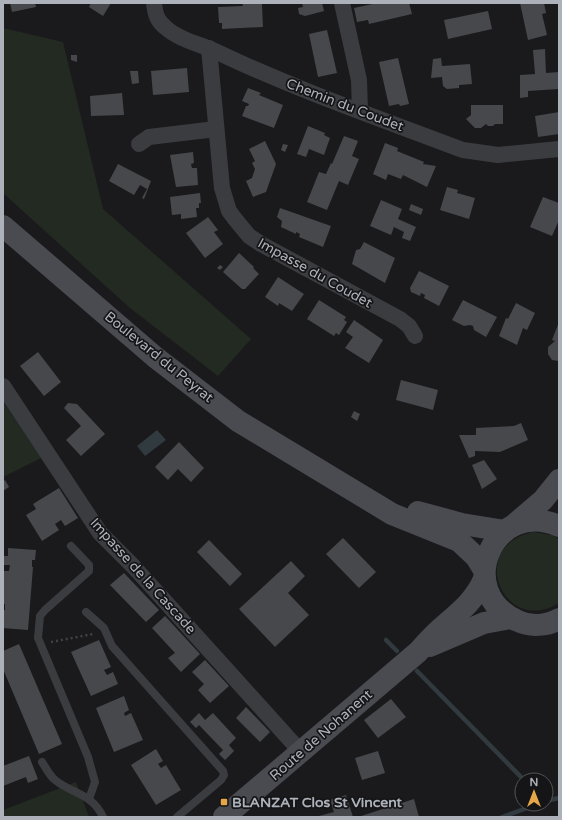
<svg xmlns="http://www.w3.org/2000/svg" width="562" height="820" viewBox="0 0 562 820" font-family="'Varela Round',sans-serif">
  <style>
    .green { fill: #222a22 }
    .water { fill: #303a3f }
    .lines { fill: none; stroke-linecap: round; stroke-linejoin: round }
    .stream { stroke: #303a3f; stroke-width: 4.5 }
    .building { fill: #47484c }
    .path { stroke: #414347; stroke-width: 2.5; stroke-dasharray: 2 3; stroke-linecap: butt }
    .lane { stroke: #3b3c40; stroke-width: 8 }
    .street { stroke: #3b3c40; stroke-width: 16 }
    .secondary { stroke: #494b50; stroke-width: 22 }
    .poi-dot { fill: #e5a549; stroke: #151517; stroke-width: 1.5 }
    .labels { text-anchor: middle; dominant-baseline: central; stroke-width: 3.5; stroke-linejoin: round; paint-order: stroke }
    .street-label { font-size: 14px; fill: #adb2ba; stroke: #151517 }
    .poi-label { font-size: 14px; font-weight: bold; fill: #adb2ba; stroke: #151517; text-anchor: start }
  </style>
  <rect width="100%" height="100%" fill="#1a1a1c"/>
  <g class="green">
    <polygon points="3,28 63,42 103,209 251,339 218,376 130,308 3,193"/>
    <polygon points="3,401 41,458 3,477"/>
    <path d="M533,532l19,3 7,4v64c-55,34 -94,-56 -26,-71z"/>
    <polygon points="76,782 89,817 3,817 3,810"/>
  </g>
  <polygon class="water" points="157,430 166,440 145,456 137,446"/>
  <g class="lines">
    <g class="stream">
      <polyline points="386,640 397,651"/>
      <polyline points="417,671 524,780"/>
      <polyline points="546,801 559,798"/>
      <polyline points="502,817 538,804"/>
    </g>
  </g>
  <g class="building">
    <polygon points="10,3 35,3 36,7 12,12"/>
    <polygon points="91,3 111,3 103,16 89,7"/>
    <polygon points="242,3 262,4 263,27 222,29 222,23 219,23 218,7 243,6"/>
    <polygon points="302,3 322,3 324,11 305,16 299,14 298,8 303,7"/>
    <polygon points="377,3 409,3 412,14 369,24 368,20 357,22 354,8"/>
    <polygon points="520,3 544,3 546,13 542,14 547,35 528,40"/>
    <polygon points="488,11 492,29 448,39 444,20"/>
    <polygon points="327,30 337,73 318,77 309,34"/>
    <polygon points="545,49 546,73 559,72 559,89 528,91 528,97 520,98 520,75 535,74 533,50"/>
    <polygon points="71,55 77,55 77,62 71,60"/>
    <polygon points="398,58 409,104 400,106 399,104 389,106 379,62"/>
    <polygon points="441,58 442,66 470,64 472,84 459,85 459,88 447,89 443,86 442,77 431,78 433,59"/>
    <polygon points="187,68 189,92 153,95 151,71"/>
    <polygon points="130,71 138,71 139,83 132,84"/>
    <polygon points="248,88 261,93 259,95 283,105 274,128 242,116 246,106 248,106 249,104 242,101"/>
    <polygon points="122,93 124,115 91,116 90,96"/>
    <polygon points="471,105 503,105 503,124 495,124 493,126 488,126 486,124 481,128 475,128 466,119 471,115"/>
    <polygon points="559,112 559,134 538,137 535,116"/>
    <polygon points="308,126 325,133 324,135 330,138 324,155 309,149 306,157 297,154"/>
    <polygon points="344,136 358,141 352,156 359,159 348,185 339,181 327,210 307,202 319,172 326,174 331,163 332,164"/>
    <polygon points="265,141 276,164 266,192 253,197 246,181 252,178 255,169 252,163 255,161 249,149"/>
    <polygon points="385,143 398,148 397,151 424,162 423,164 436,166 427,187 403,175 401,179 388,174 386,180 373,174"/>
    <polygon points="283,144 288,145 285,152 281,150"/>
    <polygon points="193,152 194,163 191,164 192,168 197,168 198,185 176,187 170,155"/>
    <polygon points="118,164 151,181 144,199 142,198 147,189 140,185 134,195 109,181"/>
    <polygon points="447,187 458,190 457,193 475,198 469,219 440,210"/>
    <polygon points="200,193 201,203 199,203 199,208 196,208 197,217 181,219 181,214 172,215 170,197"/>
    <polygon points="543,197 559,203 559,220 552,236 530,227"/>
    <polygon points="381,200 402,209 398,219 416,227 410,241 402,238 404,232 394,227 391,235 370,226"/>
    <polygon points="411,204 423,209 421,215 409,210"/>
    <polygon points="280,208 331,226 323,247 299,237 300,234 296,232 296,234 281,227 282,221 277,217"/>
    <polygon points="208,217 218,230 214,232 223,244 205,258 186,233"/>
    <polygon points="364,242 395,258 385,283 352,264 356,250 360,249"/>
    <polygon points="239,253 254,267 253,268 259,274 245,289 242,289 223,272"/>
    <polygon points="220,265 223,267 220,270 217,268"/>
    <polygon points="419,271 449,286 439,306 424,298 425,295 421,293 420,296 411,292 410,288"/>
    <polygon points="278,277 304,294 292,311 279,303 278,306 265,297"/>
    <polygon points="319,300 346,317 344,320 347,322 339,335 336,333 334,336 307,319"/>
    <polygon points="463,300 497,317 486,337 474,330 473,326 470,325 464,326 452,320"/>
    <polygon points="516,303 535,313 527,330 523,328 517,345 499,336 506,318 508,319"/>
    <polygon points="354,320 383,340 369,363 345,348 353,337 346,332"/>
    <polygon points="559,322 559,361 552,360 548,354 548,347 555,341 552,340"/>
    <polygon points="38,352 61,382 44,396 20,366"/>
    <polygon points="401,380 438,390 433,410 396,400"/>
    <polygon points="68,403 77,404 105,434 81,456 66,440 81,426 64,408"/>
    <polygon points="354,411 360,414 357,421 351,417"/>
    <polygon points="521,423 528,440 500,452 475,451 475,456 469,458 459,435 476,435 476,428 514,426"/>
    <polygon points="179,442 204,468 191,482 178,469 168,480 155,467"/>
    <polygon points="484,460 497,479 482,489 472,465"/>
    <polygon points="5,480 9,487 3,491 3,482"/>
    <polygon points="59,488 78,518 65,526 61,520 55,524 59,530 42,541 26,515 36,509 33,504"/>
    <polygon points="343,538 376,572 359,588 326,554"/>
    <polygon points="209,540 242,574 230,586 197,552"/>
    <polygon points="8,548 36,550 35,560 32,560 32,567 33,567 28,630 3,628 3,610 5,610 5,604 3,604 3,571 9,571 10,565 3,565 3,556 8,556"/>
    <polygon points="291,561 305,576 288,593 309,615 275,647 239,609"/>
    <polygon points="124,573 159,610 146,622 110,585"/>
    <polygon points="165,616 200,654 181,672 168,658 175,653 152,628"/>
    <polygon points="99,640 111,667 104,670 107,675 113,672 118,684 91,696 71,652"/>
    <polygon points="19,644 62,744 39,754 3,669 3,651"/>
    <polygon points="205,660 229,686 210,703 198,690 204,684 192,672"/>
    <polygon points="124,696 129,710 124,713 125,716 131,713 143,740 114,752 96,708"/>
    <polygon points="391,699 406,717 378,738 364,720"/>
    <polygon points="246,707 270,732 260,742 236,718"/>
    <polygon points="199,713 205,720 213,713 236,738 229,745 234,751 225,760 219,754 223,750 199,725 196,728 190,722"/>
    <polygon points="156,749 163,761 158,764 161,768 166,765 181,790 156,805 131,765"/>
    <polygon points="378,751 385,773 362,780 355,758"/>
    <polygon points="29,756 38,779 28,783 26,777 3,786 3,766"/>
    <polygon points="346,795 353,817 315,817 334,812 330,800"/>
    <polygon points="414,799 419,817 358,817"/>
  </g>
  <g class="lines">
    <polyline class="path" points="51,642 93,634"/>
    <g class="lane">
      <polyline points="71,546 89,565 89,571 45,610 40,616 38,638 88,757 95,782 89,799"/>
      <polyline points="86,612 104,628 112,646 223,771 224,775 221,780 177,817"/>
      <path d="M42,762c4,6 7,13 13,18 17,14 37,13 48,37"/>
    </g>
    <g class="street">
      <path d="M154,3c1,10 3,18 11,24 14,13 35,17 52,25 80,38 164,67 246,98l35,5 61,-6"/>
      <polyline points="342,3 359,80 360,111"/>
      <polyline points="209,48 222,188 229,211 235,219 249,236 261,244 400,319 409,326 415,336"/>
      <polyline points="139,144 149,137 216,129"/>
      <polyline points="3,386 100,533 134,567 301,752"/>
    </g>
    <g class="secondary">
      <polyline points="3,226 155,357 238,421 392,514 459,541 476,557 484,570"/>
      <polyline points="418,512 462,524 505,531"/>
      <polyline points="515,524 543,500 559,480"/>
      <path d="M559,526c-65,-29 -107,66 -41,95 12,6 29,5 41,-2"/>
      <polyline points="430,646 484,623 510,618"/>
      <path d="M224,817l194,-165c7,-8 14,-16 21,-22 18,-16 36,-29 45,-51"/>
    </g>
  </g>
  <rect class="poi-dot" x="220" y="798" width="8" height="8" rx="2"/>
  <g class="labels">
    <g class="street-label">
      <text transform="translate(345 105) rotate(21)">Chemin du Coudet</text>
      <text transform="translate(315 273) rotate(29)">Impasse du Coudet</text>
      <text transform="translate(159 357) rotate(39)">Boulevard du Peyrat</text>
      <text transform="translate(143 576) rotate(48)">Impasse de la Cascade</text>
      <text transform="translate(321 735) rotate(-41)">Route de Nohanent</text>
    </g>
    <g class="poi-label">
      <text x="232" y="802">BLANZAT Clos St Vincent</text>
    </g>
  </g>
  <rect width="562" height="820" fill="none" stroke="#adb2ba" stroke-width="8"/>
  <g transform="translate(534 792)"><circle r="19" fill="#151517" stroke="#525458"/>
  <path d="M0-3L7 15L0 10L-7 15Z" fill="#e5a549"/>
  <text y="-6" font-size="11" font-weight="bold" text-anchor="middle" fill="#adb2ba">N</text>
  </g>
</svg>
